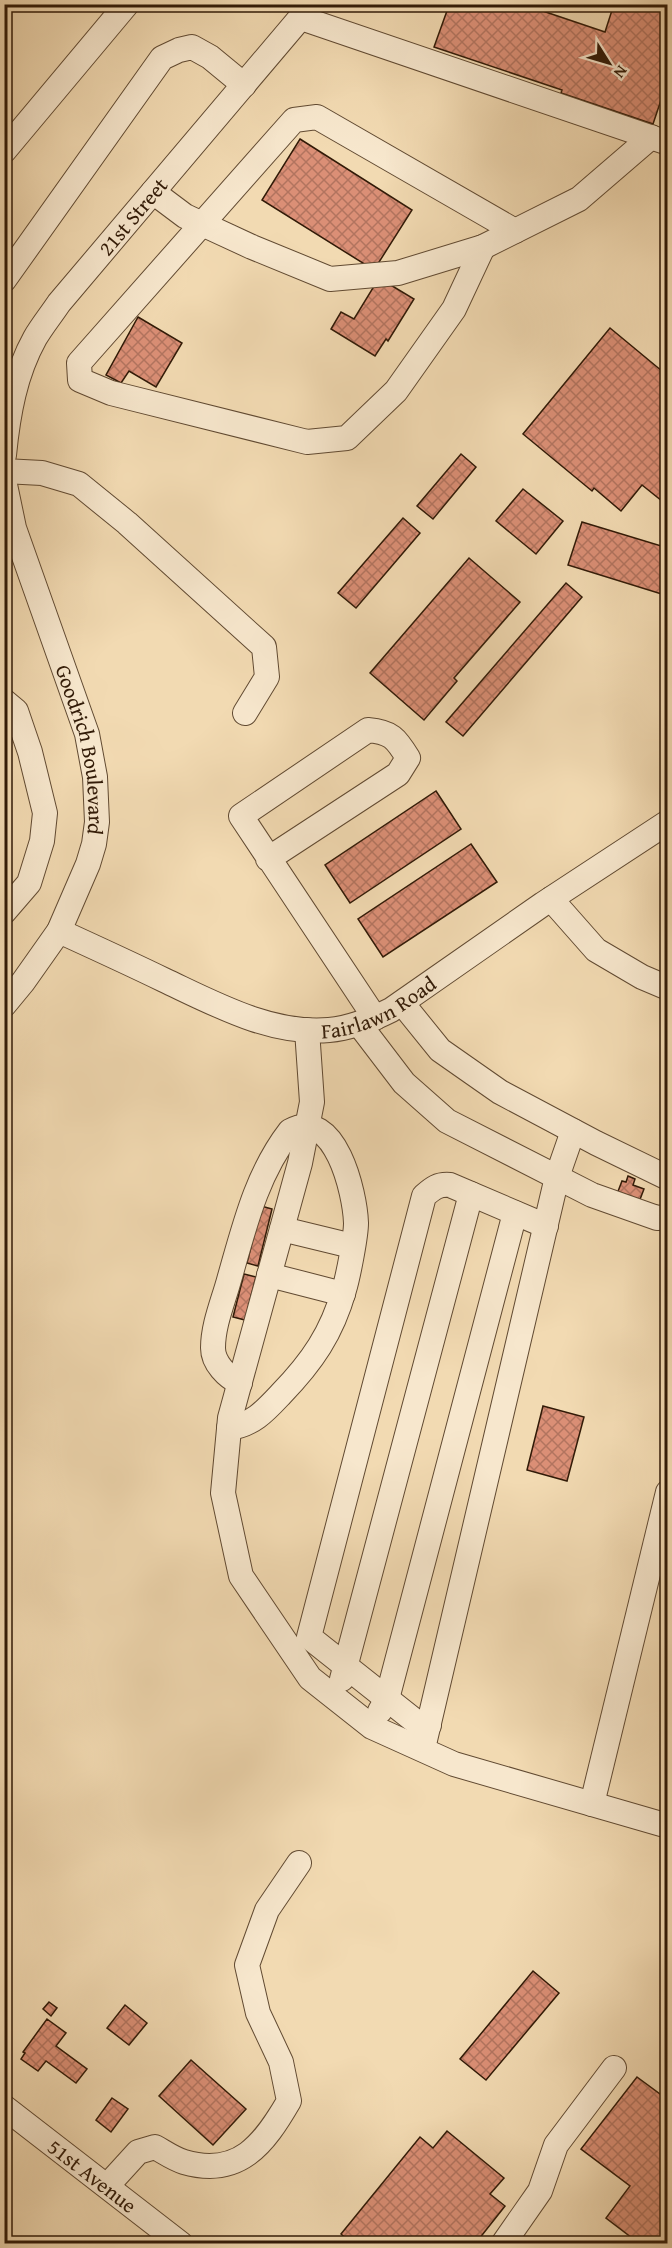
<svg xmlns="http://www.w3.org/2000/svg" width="672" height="2248" viewBox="0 0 672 2248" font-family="'Gentium Book Plus',serif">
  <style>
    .building { fill: url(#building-cross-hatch); stroke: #311a07; stroke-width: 1.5 }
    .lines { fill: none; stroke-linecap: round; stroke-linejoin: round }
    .minor-casing { stroke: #614a32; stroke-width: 26 }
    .minor { stroke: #f7e7cd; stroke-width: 24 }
    .labels { text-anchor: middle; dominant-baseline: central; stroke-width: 4.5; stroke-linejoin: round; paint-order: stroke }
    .street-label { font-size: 21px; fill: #311a07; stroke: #f7e7cd }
  </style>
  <defs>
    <pattern id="building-cross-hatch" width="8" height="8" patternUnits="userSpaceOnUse" patternTransform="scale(1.5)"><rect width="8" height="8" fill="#db8f76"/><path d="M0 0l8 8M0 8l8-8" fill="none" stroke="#b2745f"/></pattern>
  </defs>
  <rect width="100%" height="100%" fill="#f2dab2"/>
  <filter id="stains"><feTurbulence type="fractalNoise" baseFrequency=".00333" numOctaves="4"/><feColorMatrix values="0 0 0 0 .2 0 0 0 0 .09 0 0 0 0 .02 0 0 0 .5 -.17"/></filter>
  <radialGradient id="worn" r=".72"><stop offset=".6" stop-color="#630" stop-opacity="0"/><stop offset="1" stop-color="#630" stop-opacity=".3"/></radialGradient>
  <g class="building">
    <polygon points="522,4 605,32 614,4 668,4 668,98 662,97 653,124 561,93 562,90 434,47 448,8 441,4"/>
    <polygon points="300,139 412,210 374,270 262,200"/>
    <polygon points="379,278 414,299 388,341 386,339 375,356 331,329 341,312 354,319"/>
    <polygon points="138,317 182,343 156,387 129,371 121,383 106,375"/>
    <polygon points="610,328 668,376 668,495 662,501 642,485 621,511 594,488 592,491 523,434"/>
    <polygon points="461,454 476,467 433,519 417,506"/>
    <polygon points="523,489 563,521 536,554 496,521"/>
    <polygon points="403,518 420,533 356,608 338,593"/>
    <polygon points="582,522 668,548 668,566 665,575 668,576 668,596 568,565"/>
    <polygon points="469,558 520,602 454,678 457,681 424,720 370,673"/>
    <polygon points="566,583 582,597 463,736 446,722"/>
    <polygon points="436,791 461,829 350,903 325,865"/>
    <polygon points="471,844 497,882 383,957 358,919"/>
    <polygon points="628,1176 635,1179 633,1185 644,1189 639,1202 617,1194 622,1181 626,1182"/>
    <polygon points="261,1206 272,1209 258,1266 247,1263"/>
    <polygon points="244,1274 256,1277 245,1320 233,1317"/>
    <polygon points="543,1406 584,1417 567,1481 527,1470"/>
    <polygon points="533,1971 559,1993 486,2080 460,2059"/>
    <polygon points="49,2002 57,2008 51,2016 43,2009"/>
    <polygon points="125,2005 147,2023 129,2045 107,2028"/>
    <polygon points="47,2019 66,2033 56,2046 87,2069 76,2083 46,2061 38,2071 21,2059 25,2053 23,2052"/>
    <polygon points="191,2060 246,2109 213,2145 159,2096"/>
    <polygon points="637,2077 668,2100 668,2244 640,2244 606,2218 630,2186 581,2149"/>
    <polygon points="112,2098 128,2109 111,2132 96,2120"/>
    <polygon points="447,2131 504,2178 490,2194 505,2206 475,2244 352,2244 341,2234 420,2137 433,2148"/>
  </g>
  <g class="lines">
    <defs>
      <g id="minor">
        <polyline points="301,18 668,143"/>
        <polyline points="4,151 127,4"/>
        <polyline points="153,192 185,216 252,247 330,279 398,273 483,247 579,199 651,137"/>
        <polyline points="483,247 454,309 396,391 347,438 307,442 111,393 80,380 79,363 294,120 317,117 515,231"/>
        <polyline points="4,280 162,58 179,50 192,47 210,57 244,85"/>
        <path id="s1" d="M4,455c4,-41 11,-81 31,-117 7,-12 16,-23 24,-35l253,-299"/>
        <polyline points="4,471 42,473 79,484 127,523 264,647 267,677 245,713"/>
        <path id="s2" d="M4,480l10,48 73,206 8,43 2,45 -3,22 -6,20 -29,67 -36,51 -19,23"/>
        <polyline points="4,701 16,711 30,752 45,813 42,841 29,883 4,912"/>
        <path d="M268,859l130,-85 10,-16c-12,-20 -17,-26 -40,-28l-127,86 134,202"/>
        <polyline points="551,899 596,950 642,977 668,988"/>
        <path id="s3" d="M59,931c35,16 70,32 105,49 51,24 107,55 165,50 22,-2 42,-10 62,-20l152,-106 125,-82"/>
        <polyline points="402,1003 440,1050 500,1092 596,1143 668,1178"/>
        <polyline points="359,1024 404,1083 447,1121 592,1195 657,1218 668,1217"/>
        <polyline points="307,1030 312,1102 300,1163 230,1418 223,1493 241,1576 310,1678 372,1727 454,1764 668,1826"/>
        <polyline points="282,1229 352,1246"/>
        <polyline points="269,1275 343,1294"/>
        <path d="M229,1428c24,-3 37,-18 52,-34 31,-32 51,-61 63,-104 4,-13 12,-54 12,-67 -1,-30 -21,-117 -66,-92 -34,44 -46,97 -61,149 -6,22 -16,45 -16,68 0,15 14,29 27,35"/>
        <polyline points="342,1679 471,1194"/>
        <polyline points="380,1711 387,1699 515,1213"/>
        <path d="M429,1725h-9l-111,-88 115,-441c9,-8 14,-12 26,-11l96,41"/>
        <polyline points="425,1740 557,1177 573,1131"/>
        <polyline points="592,1804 668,1492"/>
        <path id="s4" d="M4,2107l177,137"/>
        <path d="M107,2186l31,-34 17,-5c9,5 19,12 29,15 55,16 80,-18 105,-61l-8,-39 -23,-49 -11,-48 20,-55 32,-47"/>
        <polyline points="503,2244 540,2191 556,2145 614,2068"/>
      </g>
    </defs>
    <use href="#minor" class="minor-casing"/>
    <use href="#minor" class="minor"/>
  </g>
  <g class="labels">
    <g class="street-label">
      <text stroke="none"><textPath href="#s1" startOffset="278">21st Street</textPath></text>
      <text stroke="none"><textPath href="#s2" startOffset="282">Goodrich Boulevard</textPath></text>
      <text stroke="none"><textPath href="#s3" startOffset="345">Fairlawn Road</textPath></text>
      <text stroke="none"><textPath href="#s4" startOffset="112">51st Avenue</textPath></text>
    </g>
  </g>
  <rect width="672" height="2248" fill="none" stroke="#f2dab2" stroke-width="24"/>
  <rect x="6" y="6" width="660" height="2236" fill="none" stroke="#311a07" stroke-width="3"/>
  <rect x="12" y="12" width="648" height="2224" fill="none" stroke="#311a07" stroke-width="1.5"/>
  <g transform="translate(609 63) rotate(127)" stroke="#f7e7cd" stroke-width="4.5" paint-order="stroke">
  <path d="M0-4.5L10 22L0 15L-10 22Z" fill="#311a07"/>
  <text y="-9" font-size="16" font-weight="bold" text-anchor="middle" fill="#311a07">N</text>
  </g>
  <rect width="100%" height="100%" filter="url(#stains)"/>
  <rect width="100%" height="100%" fill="url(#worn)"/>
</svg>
